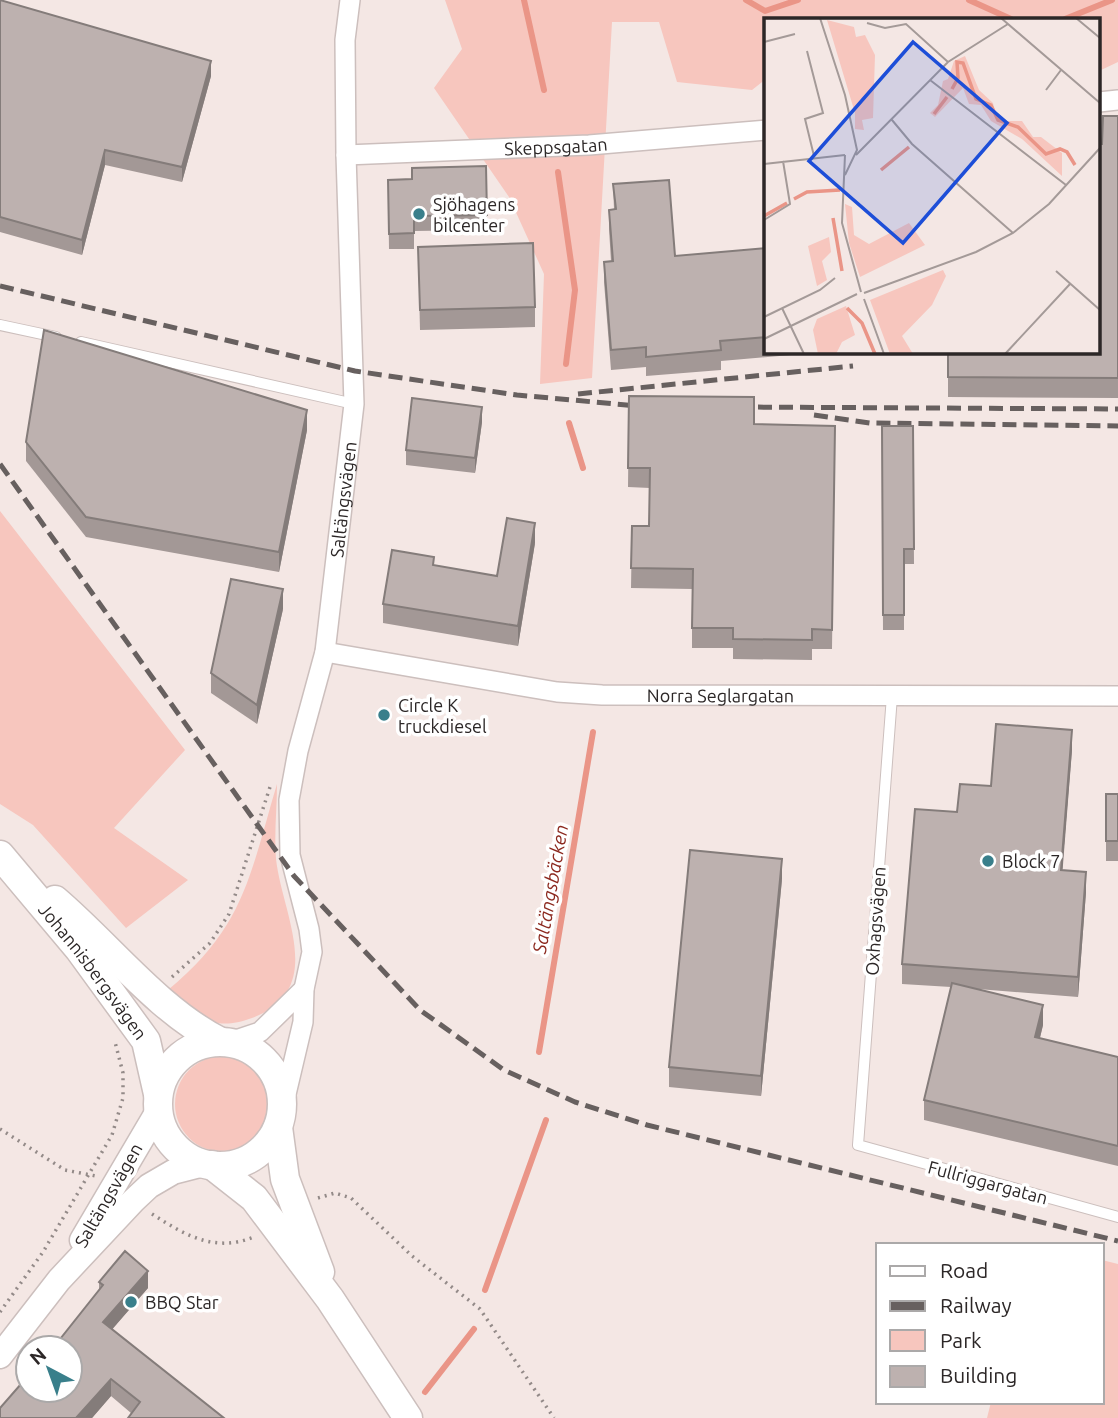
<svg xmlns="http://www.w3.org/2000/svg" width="1118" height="1418" viewBox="0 0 1118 1418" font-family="Ubuntu,sans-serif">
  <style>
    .green { fill: #f7c6be }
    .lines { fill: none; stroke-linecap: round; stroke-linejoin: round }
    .stream { stroke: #ea9587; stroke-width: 6 }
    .service-casing { stroke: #ccbfbd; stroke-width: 12 }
    .minor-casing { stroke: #ccbfbd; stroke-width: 22 }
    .tertiary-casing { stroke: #ccbfbd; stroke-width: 27 }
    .secondary-casing { stroke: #ccbfbd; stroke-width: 31 }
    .path { stroke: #938a88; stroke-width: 3.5; stroke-dasharray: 2 5; stroke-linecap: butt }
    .service { stroke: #fff; stroke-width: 10 }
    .minor { stroke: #fff; stroke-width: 19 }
    .tertiary { stroke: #fff; stroke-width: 24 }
    .secondary { stroke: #fff; stroke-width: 28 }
    .rail { stroke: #67605f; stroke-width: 5; stroke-dasharray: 14 7; stroke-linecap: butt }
    .wall { fill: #a39896 }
    .shaded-wall { fill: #847c7a }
    .building { fill: #bdb1af; stroke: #847c7a; stroke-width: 2 }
    .poi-dot { fill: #397f8b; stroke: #fff; stroke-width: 2.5 }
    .labels { text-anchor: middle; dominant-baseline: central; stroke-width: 7; stroke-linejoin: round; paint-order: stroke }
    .street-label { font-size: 18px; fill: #2c2727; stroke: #fff }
    .poi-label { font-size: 18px; fill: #2c2727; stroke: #fff; text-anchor: start }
    .water-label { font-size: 19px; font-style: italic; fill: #8c291f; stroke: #fff }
    .inset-river { fill: none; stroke: #ea9587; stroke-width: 3.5 }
    .inset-road { fill: none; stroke: #a49a98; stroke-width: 2 }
    .view { fill: #1d4ed8; fill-opacity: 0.15; stroke: #1d4ed8; stroke-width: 3.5 }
    .inset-edge { fill: none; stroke: #2c2727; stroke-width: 3.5 }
  </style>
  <rect width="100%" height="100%" fill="#f4e7e4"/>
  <g class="green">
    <polygon points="445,0 1118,0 1118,62 1099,71 1099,19 766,19 766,79 752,90 677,82 659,22 612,22 592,378 540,384 544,274 509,197 434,88 462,49"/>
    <polygon points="0,511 185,750 114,828 188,880 126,928 33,825 0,804"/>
    <path d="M277,784c0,24 -3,50 -1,75 6,55 52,131 -24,159 -40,15 -56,-2 -84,-28 77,-63 82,-116 109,-206z"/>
    <circle cx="223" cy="1104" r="48"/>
    <polygon points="1102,1260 1118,1264 1118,1418 987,1418 991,1402 1102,1402"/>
  </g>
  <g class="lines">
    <g class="stream">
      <polyline points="524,0 544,90"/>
      <polyline points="746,0 765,11 798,0"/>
      <polyline points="969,0 1011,19"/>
      <polyline points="1065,19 1112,0"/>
      <polyline points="558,172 575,290 566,364"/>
      <polyline points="569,423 583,468"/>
      <polyline points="539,1052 593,732"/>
      <polyline points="485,1290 546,1120"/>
      <polyline points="425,1392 474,1329"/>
    </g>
    <defs>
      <g id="service">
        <polyline points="0,325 56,337"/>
        <polyline points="81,342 354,404"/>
        <polyline points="892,696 858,1145 1118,1217"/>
      </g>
      <g id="minor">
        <polyline points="1099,102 1118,100"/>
        <path id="s1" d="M346,155l243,-10 177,-15"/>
        <path id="s2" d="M325,652l232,40 45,3 516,1"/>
        <polyline points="230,1042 260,1032 304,989"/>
        <path id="s3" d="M282,1111l21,-89 1,-33 8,-37 -3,-23 -19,-74 -1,-55 9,-49 27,-99 29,-248 -8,-249 -1,-115 5,-40"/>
      </g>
      <g id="tertiary">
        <polyline points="82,1240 158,1111"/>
        <polyline points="0,1356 59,1280 133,1201 149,1186 173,1172 204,1164"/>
      </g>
      <g id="secondary">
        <path id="s4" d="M0,855l79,94 67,92 12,53"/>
        <path d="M55,900c53,45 103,110 164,141"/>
        <circle cx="220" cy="1104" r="62"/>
        <polyline points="278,1127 285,1179 320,1272"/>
        <polyline points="212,1165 254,1198 330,1299 408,1418"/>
      </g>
    </defs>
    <use href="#service" class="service-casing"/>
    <use href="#minor" class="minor-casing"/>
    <use href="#tertiary" class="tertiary-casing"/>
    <use href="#secondary" class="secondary-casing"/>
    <g class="path">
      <polyline points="172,977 210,943 229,914 270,787"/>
      <polyline points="0,1129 65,1170 96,1176"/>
      <polyline points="318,1198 335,1193 351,1198 412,1256 480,1309 554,1418"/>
      <path d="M152,1214c33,21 62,39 102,23"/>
      <polyline points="0,1312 43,1252 112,1135 123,1098 123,1073 115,1042"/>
    </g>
    <use href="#service" class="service"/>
    <use href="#minor" class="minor"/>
    <use href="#tertiary" class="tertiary"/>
    <use href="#secondary" class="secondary"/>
    <g class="rail">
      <polyline points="0,286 355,371 517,395 649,407"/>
      <polyline points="578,394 853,366"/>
      <polyline points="737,407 1118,409"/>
      <polyline points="814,415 870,423 1118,426"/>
      <polyline points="0,464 294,876 420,1010 504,1070 575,1102 647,1125 1118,1241"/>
    </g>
  </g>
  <g class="wall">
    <polygon points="0,0 211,76 182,182 105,165 82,255 0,232"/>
    <polygon points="1118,116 1118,398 948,397 948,352 1102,144"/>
    <polygon points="486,166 487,230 414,231 414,249 389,249 388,180 412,179"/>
    <polygon points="613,184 675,256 766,248 766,352 826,352 721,361 721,370 646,376 646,367 611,370 604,282 604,262 611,261 609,229 609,210 614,209"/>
    <polygon points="418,247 535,307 535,327 420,330"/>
    <polygon points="629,396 754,424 835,426 832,649 812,649 812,660 733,659 733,648 692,648 692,589 631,588 632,526 649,526 650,488 628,487"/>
    <polygon points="482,422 475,473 406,465 406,450"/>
    <polygon points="882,426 913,426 914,564 904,564 904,630 883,630"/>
    <polygon points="307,430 279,572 86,537 26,461 26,442"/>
    <polygon points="535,543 518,646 383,623 383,604 434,565 497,576"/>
    <polygon points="283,609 257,724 211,693 211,673"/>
    <polygon points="1072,750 1062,870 1086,892 1078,997 978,989 1043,1025 1040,1038 1118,1057 1118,1166 924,1120 924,1100 951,987 902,984 902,964 957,812 991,786"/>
    <rect x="1106" y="794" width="12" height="67"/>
    <polygon points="782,879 761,1096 669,1087 669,1067"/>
    <polygon points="99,1282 148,1288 112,1329 224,1418 131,1413 111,1396 92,1418 0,1418 99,1290"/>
  </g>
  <g class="shaded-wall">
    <polygon points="211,61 211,76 182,182 182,167"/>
    <polygon points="105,150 105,165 82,255 82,240"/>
    <polygon points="482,407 482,422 475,473 475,458"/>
    <polygon points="307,410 307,430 279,572 279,552"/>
    <polygon points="535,523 535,543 518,646 518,626"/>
    <polygon points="283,589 283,609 257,724 257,705"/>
    <polygon points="1072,730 1072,750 1061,890 1061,870"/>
    <polygon points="782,859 782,879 761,1096 761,1076"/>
    <polygon points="1086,872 1086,892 1078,997 1078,977"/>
    <polygon points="1043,1005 1043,1025 1035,1057 1035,1037"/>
    <polygon points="148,1271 148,1288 103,1340 103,1322"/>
    <polygon points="111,1379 111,1396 92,1418 76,1418"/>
  </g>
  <g class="building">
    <polygon points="0,0 211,61 182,167 105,150 82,240 0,217"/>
    <polygon points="1103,116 1118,116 1118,378 948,377 948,352 1099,352 1099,144 1102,144"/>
    <polygon points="486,166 487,215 414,216 414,233 389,234 388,180 412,179 412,168"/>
    <polygon points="669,180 675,256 766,248 766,337 720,341 721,350 646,357 646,347 611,350 604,262 613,261 609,210 616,209 613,184"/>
    <polygon points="533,243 535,307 420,310 418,247"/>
    <polygon points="44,330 307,410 279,552 86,517 26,442"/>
    <polygon points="629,396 754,397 754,424 835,426 832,630 812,629 812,640 733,639 733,628 692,628 693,569 631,568 632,526 649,526 650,468 628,468"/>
    <polygon points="412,398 482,407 475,458 406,450"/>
    <polygon points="882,426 913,426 914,549 904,549 904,615 883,615"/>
    <polygon points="507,518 535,523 518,626 383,604 392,550 434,557 433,565 497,576"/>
    <polygon points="231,579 283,589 257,705 211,673"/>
    <polygon points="996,724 1072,730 1061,870 1086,872 1078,977 902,964 915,809 957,812 960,784 991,786"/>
    <rect x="1106" y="794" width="12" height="47"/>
    <polygon points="690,850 782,859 761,1076 669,1067"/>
    <polygon points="952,983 1043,1005 1035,1037 1118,1057 1118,1146 924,1100"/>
    <polygon points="125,1251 148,1271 103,1322 224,1418 128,1418 140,1402 111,1379 76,1418 0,1418 0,1408 28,1376 28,1390 70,1390 70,1348 53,1348 103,1285 99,1282"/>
  </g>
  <g class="poi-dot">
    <circle cx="419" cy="214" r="7"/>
    <circle cx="384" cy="715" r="7"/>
    <circle cx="988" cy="861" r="7"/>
    <circle cx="131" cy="1302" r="7"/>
  </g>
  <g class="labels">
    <g class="street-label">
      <text stroke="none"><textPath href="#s1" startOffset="210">Skeppsgatan</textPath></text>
      <text stroke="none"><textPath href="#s3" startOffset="623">Saltängsvägen</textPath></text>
      <text stroke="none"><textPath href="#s2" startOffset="399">Norra Seglargatan</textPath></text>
      <text transform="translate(875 921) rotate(-86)">Oxhagsvägen</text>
      <text stroke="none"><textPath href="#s4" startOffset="149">Johannisbergsvägen</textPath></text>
      <text transform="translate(988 1182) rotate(15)">Fullriggargatan</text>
      <text transform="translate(108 1195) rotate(-60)">Saltängsvägen</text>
    </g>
    <g class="poi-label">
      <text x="433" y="204">Sjöhagens<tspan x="433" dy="21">bilcenter</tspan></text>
      <text x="398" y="705">Circle K<tspan x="398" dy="21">truckdiesel</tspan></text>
      <text x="1002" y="861">Block 7</text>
      <text x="145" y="1302">BBQ Star</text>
    </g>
    <g class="water-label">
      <text transform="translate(550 889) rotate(-80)">Saltängsbäcken</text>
    </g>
  </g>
  <g transform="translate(764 18)">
    <rect width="336" height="336" fill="#f4e7e4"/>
    <path d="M63,2l27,7 2,10 9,-2 10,20 -2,63 -11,2 2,10 -9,-1v-16zM201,38l14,34 14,13 2,9 12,9h15l11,16h8l21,16v23l-40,-37 -31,-18 -10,-16 -12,-1 -6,-16 -28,29 -5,-4 8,-8 5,-24 5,-2 6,-18zM81,186l7,3 2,28 15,9 40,-21 16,22 -65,32 -11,-34zM65,219l2,15 -9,9 5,19 -10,6 -9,-40zM179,252l3,6 -14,29 -30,31 11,18h-23l-20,-54zM82,288l9,29 -13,7 -6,12h-18l-5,-24 4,-11z" fill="#f7c6be"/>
    <path class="inset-river" d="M188,71l6,-11 -1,-16 6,1 13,36 15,6 7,15 20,7 28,27 14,-5 7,3 8,13M170,96l13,-17M117,152l28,-23M30,181l13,-7 33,-2M0,198l23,-13M69,200l9,53M83,290l15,15 13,31"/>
    <path class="inset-road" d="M56,0l25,77 12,55 -12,25M237,0l99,85M312,0l24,20M103,5l18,5 21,-4 42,38M0,24l31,-8M43,33l16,62 -18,6 9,37M166,62l136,105M282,72l15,-20M128,102l20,24 101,89M81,137l-3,68 19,69M92,137l92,-93 60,-38M0,146l81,-9M0,202l26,-16 -7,-43M292,253l44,39M100,275l112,-41 37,-19 36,-29 51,-56M100,281l20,55M18,290l22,46M0,299l56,-27 15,-12M0,321l93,-45M241,336l65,-70"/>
    <path class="view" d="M149,24l94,81 -104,120 -94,-82z"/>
    <rect width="336" height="336" class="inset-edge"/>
  </g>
  <rect x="876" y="1243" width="228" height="161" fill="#ffffff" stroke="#aba9a9" stroke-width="2"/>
  <rect x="890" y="1266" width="35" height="10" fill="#ffffff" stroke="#aba9a9" stroke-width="2"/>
  <text x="940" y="1278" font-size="21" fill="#2c2727">Road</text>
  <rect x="890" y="1301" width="35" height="10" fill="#67605f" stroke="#aba9a9" stroke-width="2"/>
  <text x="940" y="1313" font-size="21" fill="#2c2727">Railway</text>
  <rect x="890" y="1330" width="35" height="21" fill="#f7c6be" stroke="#aba9a9" stroke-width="2"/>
  <text x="940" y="1348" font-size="21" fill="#2c2727">Park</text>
  <rect x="890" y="1366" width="35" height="21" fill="#bdb1af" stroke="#aba9a9" stroke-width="2"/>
  <text x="940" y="1383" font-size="21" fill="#2c2727">Building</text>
  <g transform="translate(49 1369) rotate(319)"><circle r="33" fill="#ffffff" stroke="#aba9a9" stroke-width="2"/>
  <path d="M0-5L12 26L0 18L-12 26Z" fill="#397f8b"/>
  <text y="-10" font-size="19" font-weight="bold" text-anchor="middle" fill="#2c2727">N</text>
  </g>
</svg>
